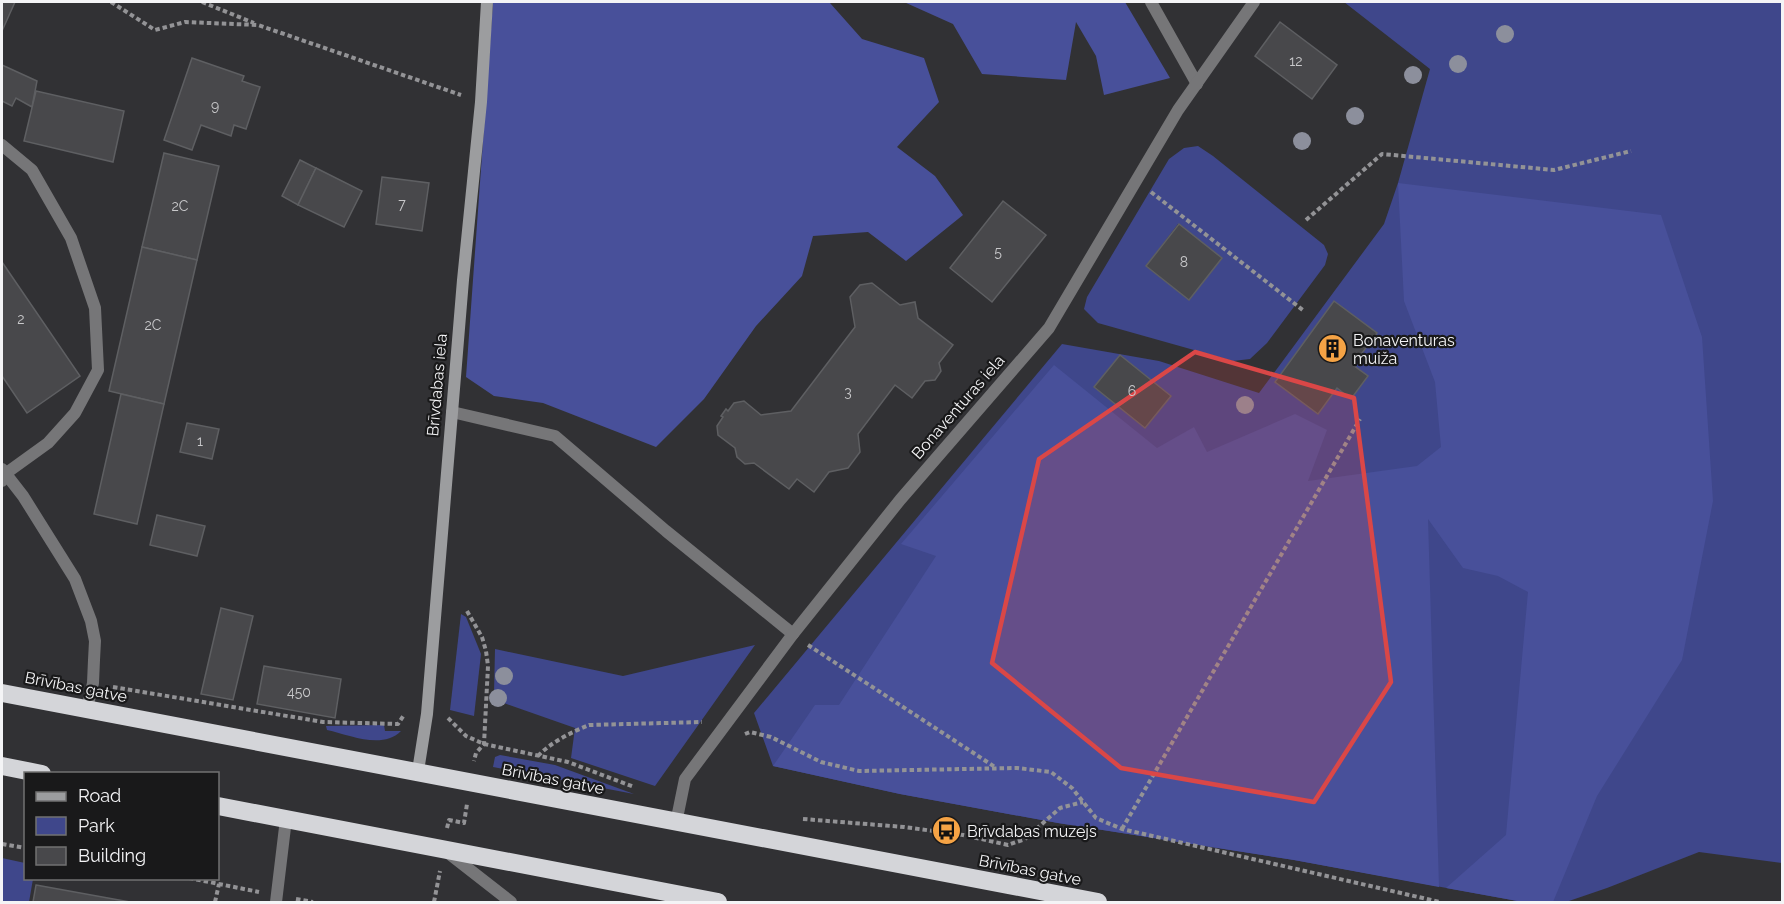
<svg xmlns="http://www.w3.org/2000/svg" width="1784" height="904" viewBox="0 0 1784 904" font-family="Raleway,sans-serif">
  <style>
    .green { fill: #3f478b; fill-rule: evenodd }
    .forest { fill: #48509a }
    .building { fill: #48484b; stroke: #5e5f62; stroke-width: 1.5 }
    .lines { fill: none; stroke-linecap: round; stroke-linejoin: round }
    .path { stroke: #939396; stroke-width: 4; stroke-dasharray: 4.5 3; stroke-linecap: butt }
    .lane { stroke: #767678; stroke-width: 12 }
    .street { stroke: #767678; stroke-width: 12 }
    .secondary { stroke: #9c9d9f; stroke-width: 12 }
    .highway { stroke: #d4d5d9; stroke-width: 18 }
    .tree { fill: #8c8f9c }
    .marked { fill: #da4747; fill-opacity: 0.2; stroke: #da4747; stroke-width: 4.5; stroke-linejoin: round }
    .labels { text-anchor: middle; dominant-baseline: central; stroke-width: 4.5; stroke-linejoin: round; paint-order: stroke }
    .number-label { font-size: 14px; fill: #c9c9cb }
    .poi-label { font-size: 16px; fill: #f4f4f6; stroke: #19191a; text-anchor: start }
    .street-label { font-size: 16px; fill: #f4f4f6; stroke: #19191a }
  </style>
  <rect width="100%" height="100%" fill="#313134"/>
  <g class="green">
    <polygon points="1344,2 1782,2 1782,863 1699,852 1607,888 1566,902 1523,902 1294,860 1058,823 900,794 773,766 754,713 1062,344 1159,361 1259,393 1384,224 1398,183 1430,69"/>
    <path d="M1198,146l15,10 111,89 4,9 -3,11 -58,78 -17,16 -17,2 -135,-38 -14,-14 3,-12 82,-138 15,-11zM1178,224l44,34 -33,41 -43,-33z"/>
    <polygon points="461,614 466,617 481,654 474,716 450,710"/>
    <polygon points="755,645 655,786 571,758 575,728 501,702 502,695 494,693 495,649 623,676"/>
    <path d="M384,725l1,6h16c-19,19 -51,4 -74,-1l-1,-4z"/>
    <polygon points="500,755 555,765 634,794 493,767 495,757"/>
    <polygon points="2,858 25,863 26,878 33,879 29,902 2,902"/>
  </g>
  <g class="forest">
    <polygon points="493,2 869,2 830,3 862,39 924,58 939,102 897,147 935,176 963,215 906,261 868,232 813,236 802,276 756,326 704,399 656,447 543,403 494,396 466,377"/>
    <polygon points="904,2 1125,2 1170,78 1104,95 1096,56 1076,22 1066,80 982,74 953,24"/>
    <polygon points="1398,183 1661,215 1702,337 1713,501 1682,660 1597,796 1553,902 1523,902 1446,888 1506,835 1528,592 1498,576 1463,568 1428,519 1439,887 1294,860 1058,823 900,794 773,766 815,705 839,705 936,556 901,544 1054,365 1157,448 1194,427 1207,452 1295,414 1327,430 1308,481 1417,466 1441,447 1435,382 1404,301"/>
  </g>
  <g class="building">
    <polygon points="2,2 15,2 2,31"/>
    <polygon points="1280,22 1337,65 1312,99 1255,56"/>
    <polygon points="192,58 244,76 242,81 260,87 246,129 234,125 231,136 201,125 192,150 164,140"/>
    <polygon points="2,65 37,81 32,107 16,98 12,106 2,101"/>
    <polygon points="36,91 124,111 113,162 24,141"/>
    <polygon points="164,153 219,166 197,260 142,247"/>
    <polygon points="300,160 316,168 298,205 282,196"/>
    <polygon points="316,168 362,191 344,227 298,205"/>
    <polygon points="382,177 429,183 422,231 376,224"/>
    <polygon points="1003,201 1046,235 992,302 950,268"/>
    <polygon points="1179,224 1222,258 1189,300 1146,266"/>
    <polygon points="142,247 197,260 164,404 109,391"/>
    <polygon points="2,262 80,376 27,413 2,376"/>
    <polygon points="872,283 900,305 915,302 918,318 953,345 939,363 941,371 935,380 925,381 912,398 895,385 858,434 860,452 848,468 829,472 814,492 797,479 789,489 754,463 745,464 737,457 735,448 718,435 717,426 723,417 721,416 726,409 728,411 734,403 744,401 761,415 791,411 855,327 850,297 860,285"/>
    <polygon points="1334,301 1377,333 1353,365 1368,376 1351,399 1337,388 1318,414 1275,382"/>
    <polygon points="1120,355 1171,396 1145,428 1094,387"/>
    <polygon points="121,394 164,404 137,524 94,514"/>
    <polygon points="187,423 219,429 212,459 180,452"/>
    <polygon points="157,515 205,526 197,556 150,545"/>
    <polygon points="221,608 253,616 233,700 201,694"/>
    <polygon points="264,666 341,679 335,718 257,704"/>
    <polygon points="36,885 130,902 33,902"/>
  </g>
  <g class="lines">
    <g class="path">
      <polyline points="111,2 155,30 185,22 258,25 461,95"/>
      <polyline points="202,2 254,23"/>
      <polyline points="1151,192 1304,311"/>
      <polyline points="1306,220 1382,154 1554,170 1631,151"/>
      <polyline points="467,611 482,637 486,651 488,666 484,744 476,753 474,761"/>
      <polyline points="808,645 995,767"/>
      <polyline points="113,687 323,722 398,724 404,715"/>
      <polyline points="448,718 466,736 484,744 568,762 634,787"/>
      <polyline points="745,734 750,732 771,737 821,762 859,771 1017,768 1051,772 1072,788 1096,818 1122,829 1440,902"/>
      <path d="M538,756c13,-14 34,-24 51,-31l113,-3"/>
      <polyline points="803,819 904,827 963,835 1008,845 1025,839 1060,808 1083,802"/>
      <polyline points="447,828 449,820 464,823 467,804"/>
      <polyline points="1122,829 1360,419"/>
      <polyline points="2,844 26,848"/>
      <polyline points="189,878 259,892"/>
      <polyline points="296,899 313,902"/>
      <polyline points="215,902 219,884"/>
      <polyline points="434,902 440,871"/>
    </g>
    <g class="lane">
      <polyline points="1151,2 1197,84"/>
      <polyline points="2,145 32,170 71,238 95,308 98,370 75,413 48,443 5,474 2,481"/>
      <polyline points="452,412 555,436 666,531 793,634"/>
      <polyline points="2,469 23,496 75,579 91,621 95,641 94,660 93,683 87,709"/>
      <polyline points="447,852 511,902"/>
      <polyline points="276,902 286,819"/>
    </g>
    <polyline class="street" points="676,823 685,779 793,634 900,500 1049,328 1178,110 1254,2"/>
    <polyline class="secondary" points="418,771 427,714 463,280 481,102 487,2"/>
    <g class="highway">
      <polyline points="2,693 1098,902"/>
      <polyline points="2,766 42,774"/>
      <polyline points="218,806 718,902"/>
    </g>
  </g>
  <g class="tree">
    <circle cx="1505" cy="34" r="9"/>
    <circle cx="1458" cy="64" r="9"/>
    <circle cx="1413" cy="75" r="9"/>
    <circle cx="1355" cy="116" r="9"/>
    <circle cx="1302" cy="141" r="9"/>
    <circle cx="1245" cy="405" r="9"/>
    <circle cx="504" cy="676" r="9"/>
    <circle cx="498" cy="698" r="9"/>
  </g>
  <path class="marked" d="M1195,352l159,46 37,284 -77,120 -193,-34 -129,-105 47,-204z"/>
  <defs>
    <symbol id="building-disc" viewBox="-11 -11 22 22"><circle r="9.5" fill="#f5a345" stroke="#19191a"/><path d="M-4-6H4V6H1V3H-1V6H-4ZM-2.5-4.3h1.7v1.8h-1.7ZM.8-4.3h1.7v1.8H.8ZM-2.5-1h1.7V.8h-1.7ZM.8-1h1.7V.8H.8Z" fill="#111"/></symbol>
    <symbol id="bus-disc" viewBox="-11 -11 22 22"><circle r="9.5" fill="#f5a345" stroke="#19191a"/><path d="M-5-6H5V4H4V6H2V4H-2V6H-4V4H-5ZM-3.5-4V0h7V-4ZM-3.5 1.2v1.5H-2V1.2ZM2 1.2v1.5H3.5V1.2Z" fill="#111"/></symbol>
  </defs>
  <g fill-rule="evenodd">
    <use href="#building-disc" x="1316" y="332" width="33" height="33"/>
    <use href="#bus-disc" x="930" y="814" width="33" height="33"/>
  </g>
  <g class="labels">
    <g class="number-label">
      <text x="1296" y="61">12</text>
      <text x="215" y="106">9</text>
      <text x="402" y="204">7</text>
      <text x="180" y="206">2C</text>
      <text x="998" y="252">5</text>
      <text x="1184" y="262">8</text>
      <text x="21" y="319">2</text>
      <text x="153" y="325">2C</text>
      <text x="1132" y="391">6</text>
      <text x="848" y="392">3</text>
      <text x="200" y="441">1</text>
      <text x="299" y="692">450</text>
    </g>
    <g class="poi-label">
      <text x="1353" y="340">Bonaventuras<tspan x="1353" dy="18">muiža</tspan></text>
      <text x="967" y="831">Brīvdabas muzejs</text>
    </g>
    <g class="street-label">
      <text transform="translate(437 385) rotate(-85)">Brīvdabas iela</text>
      <text transform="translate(958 407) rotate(-49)">Bonaventuras iela</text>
      <text transform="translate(76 687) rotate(11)">Brīvības gatve</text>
      <text transform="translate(553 779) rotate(11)">Brīvības gatve</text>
      <text transform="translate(1030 870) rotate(11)">Brīvības gatve</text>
    </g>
  </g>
  <rect width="1784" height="904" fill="none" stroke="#f4f4f6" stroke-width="6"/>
  <rect x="24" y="772" width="195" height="108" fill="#19191a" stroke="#717172" stroke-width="1.5"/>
  <rect x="36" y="792" width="30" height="9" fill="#9c9d9f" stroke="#717172" stroke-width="1.5"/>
  <text x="78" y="802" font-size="18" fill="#f4f4f6">Road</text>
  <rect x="36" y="817" width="30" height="18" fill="#3f478b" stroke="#717172" stroke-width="1.5"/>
  <text x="78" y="832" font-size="18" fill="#f4f4f6">Park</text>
  <rect x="36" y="847" width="30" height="18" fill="#48484b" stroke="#717172" stroke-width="1.5"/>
  <text x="78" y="862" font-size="18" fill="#f4f4f6">Building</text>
</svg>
